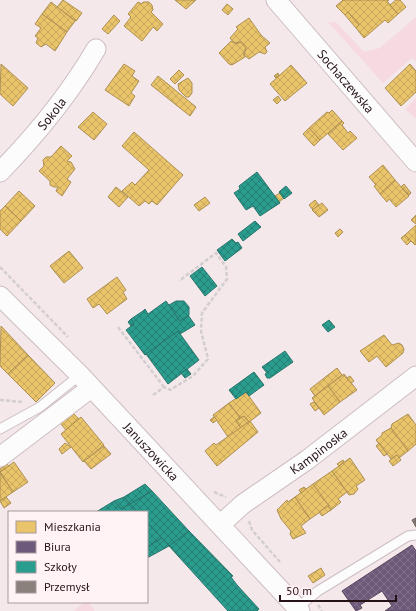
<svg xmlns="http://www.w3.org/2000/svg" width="416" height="611" viewBox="0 0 416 611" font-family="'PT Sans',sans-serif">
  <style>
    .garden { fill: #f6d9e1 }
    .homes { fill: url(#homes-cross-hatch); stroke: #ae8f51 }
    .offices { fill: url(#offices-cross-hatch); stroke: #57445d }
    .schools { fill: url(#schools-cross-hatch); stroke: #28746b }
    .industry { fill: url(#industry-cross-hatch); stroke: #6c605e }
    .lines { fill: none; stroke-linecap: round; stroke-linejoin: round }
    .service-casing { stroke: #ccbec1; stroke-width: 11 }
    .minor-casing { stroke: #ccbec1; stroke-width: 21 }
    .path { stroke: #d3ced0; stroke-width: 2.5; stroke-dasharray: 4 2; stroke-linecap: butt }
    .service { stroke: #fdfcfc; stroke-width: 9 }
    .minor { stroke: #fdfcfc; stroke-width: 19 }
    .labels { text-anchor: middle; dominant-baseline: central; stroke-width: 4; stroke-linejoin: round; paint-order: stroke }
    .street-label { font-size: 13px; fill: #251318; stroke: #fff3f6 }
  </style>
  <defs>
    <pattern id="homes-cross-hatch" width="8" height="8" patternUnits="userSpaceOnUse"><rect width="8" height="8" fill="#e9c46a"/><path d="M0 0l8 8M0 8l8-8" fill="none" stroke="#c8a85b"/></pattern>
    <pattern id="offices-cross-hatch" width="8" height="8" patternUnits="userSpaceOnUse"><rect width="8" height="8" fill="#6d597a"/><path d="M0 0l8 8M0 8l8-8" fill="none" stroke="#81718a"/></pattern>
    <pattern id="schools-cross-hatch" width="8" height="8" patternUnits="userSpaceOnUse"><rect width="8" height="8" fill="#2a9d8f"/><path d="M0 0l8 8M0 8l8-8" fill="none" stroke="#247f74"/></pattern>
    <pattern id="industry-cross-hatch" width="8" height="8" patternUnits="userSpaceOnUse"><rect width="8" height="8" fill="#8a817c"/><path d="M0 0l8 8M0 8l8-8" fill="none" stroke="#716865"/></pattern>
  </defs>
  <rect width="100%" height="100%" fill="#f4e8eb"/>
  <g class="garden">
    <polygon points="416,17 416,61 412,58 383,83 328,22 336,22 364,52 380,48"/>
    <polygon points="416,98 416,117 415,118 405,109"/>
    <polygon points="85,602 88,602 95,611 73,611"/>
  </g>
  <g class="homes">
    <polygon points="63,0 82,13 76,21 57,7"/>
    <polygon points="175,0 196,0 186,9"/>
    <polygon points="343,0 389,0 387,1 398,14 388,23 385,20 364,38 356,28 359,25 348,12 345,15 336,6"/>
    <polygon points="396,0 400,0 406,7 398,14 390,5"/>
    <polygon points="51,2 75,21 67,32 42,14"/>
    <polygon points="138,2 142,4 143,2 149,2 152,5 153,10 151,12 163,24 157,31 153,27 142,41 124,26 131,17 128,14"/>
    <polygon points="227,4 233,9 228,15 222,10"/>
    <polygon points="348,12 359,25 356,28 345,15"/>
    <polygon points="42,14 67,32 55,51 46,44 41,47 36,43 38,38 35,36 41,28 35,24"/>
    <polygon points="114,15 120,21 108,34 102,29"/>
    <polygon points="249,18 261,35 270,43 265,47 267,52 265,54 259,52 249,59 244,55 246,48 241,42 234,43 230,38 238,29 236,27"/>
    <polygon points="231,41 236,44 241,42 246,48 243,53 245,57 232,65 229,64 219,53"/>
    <polygon points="1,64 28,88 13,106 0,94"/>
    <polygon points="124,64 135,71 132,76 139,81 131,93 135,96 129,106 105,90"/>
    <polygon points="410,64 416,71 416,92 401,106 385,88"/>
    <polygon points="291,65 307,83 285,101 270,84"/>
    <polygon points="179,70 184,75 175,84 170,79"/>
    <polygon points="278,73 279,75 276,78 274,76"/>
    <polygon points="158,76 196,107 190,116 151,85"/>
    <polygon points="188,78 192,83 192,93 189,97 186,97 179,90 178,84"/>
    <polygon points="278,96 281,100 277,104 273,100"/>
    <polygon points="332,110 342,121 320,140 309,128 327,112 329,113"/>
    <polygon points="93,112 107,124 94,140 78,127"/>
    <polygon points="342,121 344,123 342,125 348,133 350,131 357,138 343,150 328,134"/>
    <polygon points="309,128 320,140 314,146 303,134"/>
    <polygon points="134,132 183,175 157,205 152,201 149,204 145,201 139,206 122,191 132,182 135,185 149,170 122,146"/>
    <polygon points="61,146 72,156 67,161 71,162 75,169 67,179 71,182 62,196 56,191 58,187 54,187 50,185 50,181 39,171 44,166 43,160 46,157 51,157"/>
    <polygon points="383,165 395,180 380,194 374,186 376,185 369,177"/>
    <polygon points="395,180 409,196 396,207 389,199 387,202 380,194"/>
    <polygon points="404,184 411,193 409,195 401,187"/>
    <polygon points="116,187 128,197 119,207 108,197"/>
    <polygon points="19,191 35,206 21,221 5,206"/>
    <polygon points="280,193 284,198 279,202 275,196"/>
    <polygon points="205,197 210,203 199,211 194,205"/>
    <polygon points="315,200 319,205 313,210 309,205"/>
    <polygon points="322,203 328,210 319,217 312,210"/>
    <polygon points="5,206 21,221 7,236 0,229 0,211"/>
    <polygon points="416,215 416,224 411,220"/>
    <polygon points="416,225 416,244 415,245 405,235"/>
    <polygon points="340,229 343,232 338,237 335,233"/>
    <polygon points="405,235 411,241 407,245 401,238"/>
    <polygon points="69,251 83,268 64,283 50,266"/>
    <polygon points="117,277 126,290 123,292 127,299 107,314 99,304 93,308 87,299"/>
    <polygon points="1,326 28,355 8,374 0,366"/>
    <polygon points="384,335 392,345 399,343 402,345 404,349 403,353 386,367 377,356 369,362 360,351"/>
    <polygon points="28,355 55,383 36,402 8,374"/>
    <polygon points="337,368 342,375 315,396 310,389"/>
    <polygon points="344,374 357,390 340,402 328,386"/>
    <polygon points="350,376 354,381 351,383 347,378"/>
    <polygon points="328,386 340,402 324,415 312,398"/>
    <polygon points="246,392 261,413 249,422 244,416 240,418 229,403"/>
    <polygon points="314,402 319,408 315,411 310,404"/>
    <polygon points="229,403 240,418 236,421 241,428 228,437 213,415"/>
    <polygon points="73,413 79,419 66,430 60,423"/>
    <polygon points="408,414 416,425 416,444 408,451 391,428 392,424"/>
    <polygon points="244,416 249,422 241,428 236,421"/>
    <polygon points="81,417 104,445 83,462 61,434"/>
    <polygon points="214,417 217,420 213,423 210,420"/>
    <polygon points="250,421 258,432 217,466 205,451 214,443 216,445"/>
    <polygon points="391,428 408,451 399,458 397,455 391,459 376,440 382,435 382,433"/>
    <polygon points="65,443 71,447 62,454 59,449"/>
    <polygon points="379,443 387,454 384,456 376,446"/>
    <polygon points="104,446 111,454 91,469 84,461"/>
    <polygon points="397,455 401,460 393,466 389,461"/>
    <polygon points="350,458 365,480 356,486 358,489 354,494 349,495 332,471"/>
    <polygon points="343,460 344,462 339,466 337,464"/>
    <polygon points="14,462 28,482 13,492 0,472"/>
    <polygon points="7,464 9,466 0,472 0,469"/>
    <polygon points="332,471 347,492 338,499 341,502 331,510 313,484"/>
    <polygon points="0,473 13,492 0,501"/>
    <polygon points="313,484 329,506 310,519 295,497"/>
    <polygon points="304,487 306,489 301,493 299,490"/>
    <polygon points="6,497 11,503 4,508 0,501"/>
    <polygon points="295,497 310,519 301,526 306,533 293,539 290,534 291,531 281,519 277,510 287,500 288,502"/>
    <polygon points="328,506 331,510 322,516 319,512"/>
    <polygon points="321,568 325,575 313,583 308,576"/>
  </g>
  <polygon class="offices" points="412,545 416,551 416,611 385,611 392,606 382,591 360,605 362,608 356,611 342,591"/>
  <g class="schools">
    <polygon points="257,172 280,203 260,216 253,206 246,210 234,193 240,189 239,186"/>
    <polygon points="286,186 292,193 284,199 279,192"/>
    <polygon points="255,221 261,227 243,241 238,234"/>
    <polygon points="232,239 236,243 238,242 242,248 225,261 217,250"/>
    <polygon points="202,267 217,286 205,296 190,276"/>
    <polygon points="166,301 180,321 188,315 195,325 180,334 178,331 145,355 126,330 134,324 131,319 143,311 145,309 148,314"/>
    <polygon points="176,301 184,301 189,307 189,315 180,321 169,305"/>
    <polygon points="131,319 134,324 131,326 128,322"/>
    <polygon points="329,320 335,327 328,332 322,325"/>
    <polygon points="178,331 199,360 168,384 146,354"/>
    <polygon points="285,351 293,362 270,378 267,378 265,374 267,373 262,367"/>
    <polygon points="187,369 191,374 185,378 181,373"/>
    <polygon points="254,372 264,385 249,396 246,392 236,399 229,390"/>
    <polygon points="145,484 152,491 130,504 124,497"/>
    <polygon points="152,491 189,531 169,546 147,522 147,512 138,512 130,504"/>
    <polygon points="124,497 130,504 121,509 114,501"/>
    <polygon points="114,501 121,509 130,504 138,512 96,512"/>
    <polygon points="147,522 162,538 147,547"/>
    <polygon points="189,531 233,576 231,577 237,585 259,609 257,611 228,611 169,546"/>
    <polygon points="162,538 169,546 147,558 147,547"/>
  </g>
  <polygon class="industry" points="416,518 416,527 412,520"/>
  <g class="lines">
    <defs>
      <g id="service">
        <polyline points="0,429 40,407 80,375"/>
        <polyline points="297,608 318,591 408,536 416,535"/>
      </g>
      <g id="minor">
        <path id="s1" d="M276,0l140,162"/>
        <path id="s2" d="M0,172c37,-38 69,-77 96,-123"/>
        <path id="s3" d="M0,296l80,79 220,236"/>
        <polyline points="0,457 91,388"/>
        <path id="s4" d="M221,524l22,-20 64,-44 109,-84"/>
      </g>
    </defs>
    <use href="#service" class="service-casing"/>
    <use href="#minor" class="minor-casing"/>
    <g class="path">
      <polyline points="0,267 68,337"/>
      <polyline points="118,327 164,387"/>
      <polyline points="153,395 164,387 170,390 193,376 208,359 201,331 202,313 227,279 226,267 216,253 179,281"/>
      <polyline points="0,400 23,402"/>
      <polyline points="214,492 226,497"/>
      <polyline points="249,521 252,530 280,562"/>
      <polyline points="318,605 322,611"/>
    </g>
    <use href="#service" class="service"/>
    <use href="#minor" class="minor"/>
  </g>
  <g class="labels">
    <g class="street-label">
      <text stroke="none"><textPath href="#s1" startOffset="107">Sochaczewska</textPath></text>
      <text stroke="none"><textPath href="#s2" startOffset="78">Sokola</textPath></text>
      <text stroke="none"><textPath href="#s4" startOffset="122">Kampinoska</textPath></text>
      <text stroke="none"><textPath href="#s3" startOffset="217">Januszowicka</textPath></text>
    </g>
  </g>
  <rect x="8" y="511" width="140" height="92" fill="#fff3f6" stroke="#a8999d"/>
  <rect x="16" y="521" width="20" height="12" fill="#e9c46a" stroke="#a8999d"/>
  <text x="44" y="531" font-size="12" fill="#251318">Mieszkania</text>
  <rect x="16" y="541" width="20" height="12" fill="#6d597a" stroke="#a8999d"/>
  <text x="44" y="551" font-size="12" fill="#251318">Biura</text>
  <rect x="16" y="561" width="20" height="12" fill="#2a9d8f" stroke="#a8999d"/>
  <text x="44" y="571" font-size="12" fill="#251318">Szkoły</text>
  <rect x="16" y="581" width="20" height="12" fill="#8a817c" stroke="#a8999d"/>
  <text x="44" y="591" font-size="12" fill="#251318">Przemysł</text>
  <path d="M280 595v6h116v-6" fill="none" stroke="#251318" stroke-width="2"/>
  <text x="286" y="595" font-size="12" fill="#251318" stroke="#fff3f6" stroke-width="3" paint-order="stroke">50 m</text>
</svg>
